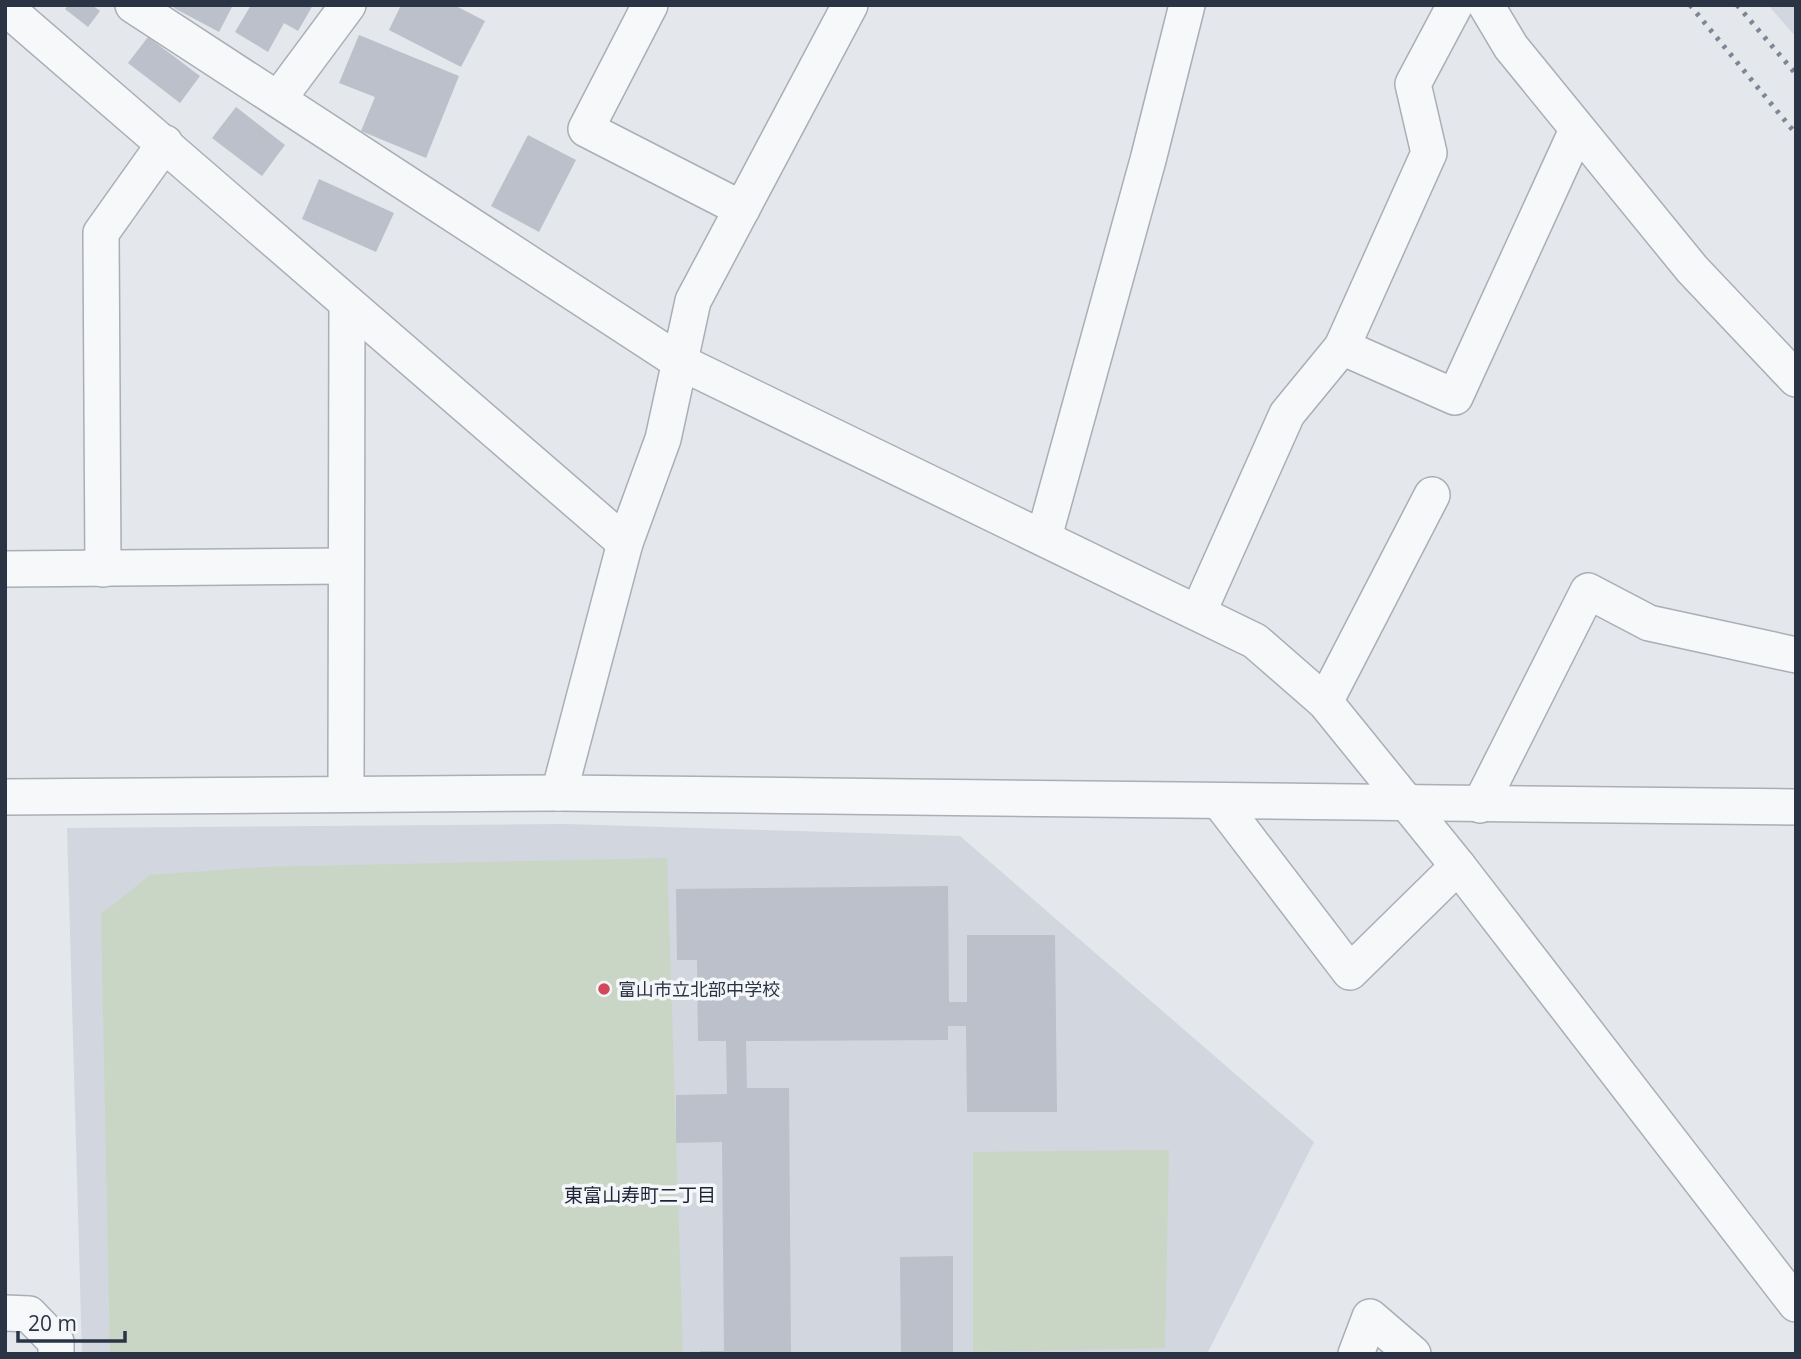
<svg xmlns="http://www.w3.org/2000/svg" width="1801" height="1359" viewBox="0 0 1801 1359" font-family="'Open Sans','Noto Sans JP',sans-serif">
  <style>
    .built { fill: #d2d6de }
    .green { fill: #c9d6c5 }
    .building { fill: #bbc0ca }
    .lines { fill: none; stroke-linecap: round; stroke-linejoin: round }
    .minor-casing { stroke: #a9aeb7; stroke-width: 38 }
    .minor { stroke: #f7f8fa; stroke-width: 35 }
    .rail { stroke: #7d8696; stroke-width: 5; stroke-dasharray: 3.5 7; stroke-linecap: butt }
    .poi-dot { fill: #d1495b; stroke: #f4f6f9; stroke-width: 2.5 }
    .labels { text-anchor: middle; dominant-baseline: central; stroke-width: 7; stroke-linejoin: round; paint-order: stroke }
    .poi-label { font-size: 18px; fill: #2b3445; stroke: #f4f6f9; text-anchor: start }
    .neighbourhood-label { font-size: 19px; fill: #1d2536; stroke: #f4f6f9 }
  </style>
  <rect width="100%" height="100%" fill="#e4e7ec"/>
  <g class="built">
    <polygon points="1768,5 1796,5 1796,37"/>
    <polygon points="565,824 960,836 1314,1142 1207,1354 82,1354 67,828"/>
  </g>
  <g class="green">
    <polygon points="667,858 683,1354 110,1354 101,914 150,875 263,867"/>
    <polygon points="1169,1150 1165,1348 973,1352 973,1152"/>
  </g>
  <g class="building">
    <polygon points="68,5 92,5 100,11 88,27 65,9"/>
    <polygon points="175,5 233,5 219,32 174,8"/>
    <polygon points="251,5 313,5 298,31 284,23 268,52 235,32"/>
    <polygon points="401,5 454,5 485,21 461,67 389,30"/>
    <polygon points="359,35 459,76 426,158 361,131 375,97 339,83"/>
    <polygon points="148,37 200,76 180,103 128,63"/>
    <polygon points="236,107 285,145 262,176 212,138"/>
    <polygon points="528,135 576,160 539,232 491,206"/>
    <polygon points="319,179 394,213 376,252 302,219"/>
    <polygon points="948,886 949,1002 967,1002 967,935 1055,935 1057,1112 967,1112 966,1026 948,1026 948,1040 746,1041 747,1088 789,1088 791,1354 700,1354 700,1351 724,1351 722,1142 676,1143 676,1095 727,1094 726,1041 698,1041 697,960 677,960 676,889"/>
    <polygon points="953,1256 953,1354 901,1354 900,1257"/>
  </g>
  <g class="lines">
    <defs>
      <g id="minor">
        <polyline points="133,5 680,362 1255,641 1325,702 1458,866 1796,1304"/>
        <polyline points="650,5 586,129 742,209"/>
        <polyline points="1486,5 1511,47 1692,269 1796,379"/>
        <polyline points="5,7 625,543"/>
        <polyline points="279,98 348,5"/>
        <polyline points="1342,347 1455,397 1577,130"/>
        <polyline points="1044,537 1148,160 1187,5"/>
        <polyline points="5,569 346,566"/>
        <polyline points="103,569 101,233 165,143"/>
        <polyline points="1198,613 1287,414 1342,347 1429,153 1413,84 1455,5"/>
        <polyline points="1325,702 1432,495"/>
        <polyline points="346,793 347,303"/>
        <polyline points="559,793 625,543 663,439 693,301 850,5"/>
        <polyline points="5,797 559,793 1796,807"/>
        <polyline points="1220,802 1350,972 1458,866"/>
        <polyline points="1480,805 1588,591 1649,623 1796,655"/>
        <polyline points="5,1313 29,1314 56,1342 56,1354"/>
        <polyline points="1356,1354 1370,1317 1413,1354"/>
      </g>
    </defs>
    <use href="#minor" class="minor-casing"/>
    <use href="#minor" class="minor"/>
    <g class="rail">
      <polyline points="1690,5 1796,134"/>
      <polyline points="1737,5 1796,74"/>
    </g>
  </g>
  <circle class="poi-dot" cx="604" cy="989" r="7"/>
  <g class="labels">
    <g class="poi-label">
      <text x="618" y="989">富山市立北部中学校</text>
    </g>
    <g class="neighbourhood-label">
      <text x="640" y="1195">東富山寿町二丁目</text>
    </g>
  </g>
  <rect width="1801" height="1359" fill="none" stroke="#2b3445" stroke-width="14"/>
  <path d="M18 1331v10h107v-10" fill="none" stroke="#2b3445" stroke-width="3.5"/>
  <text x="28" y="1331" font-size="21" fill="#2b3445" stroke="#f4f6f9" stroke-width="5" paint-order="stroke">20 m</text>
</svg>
